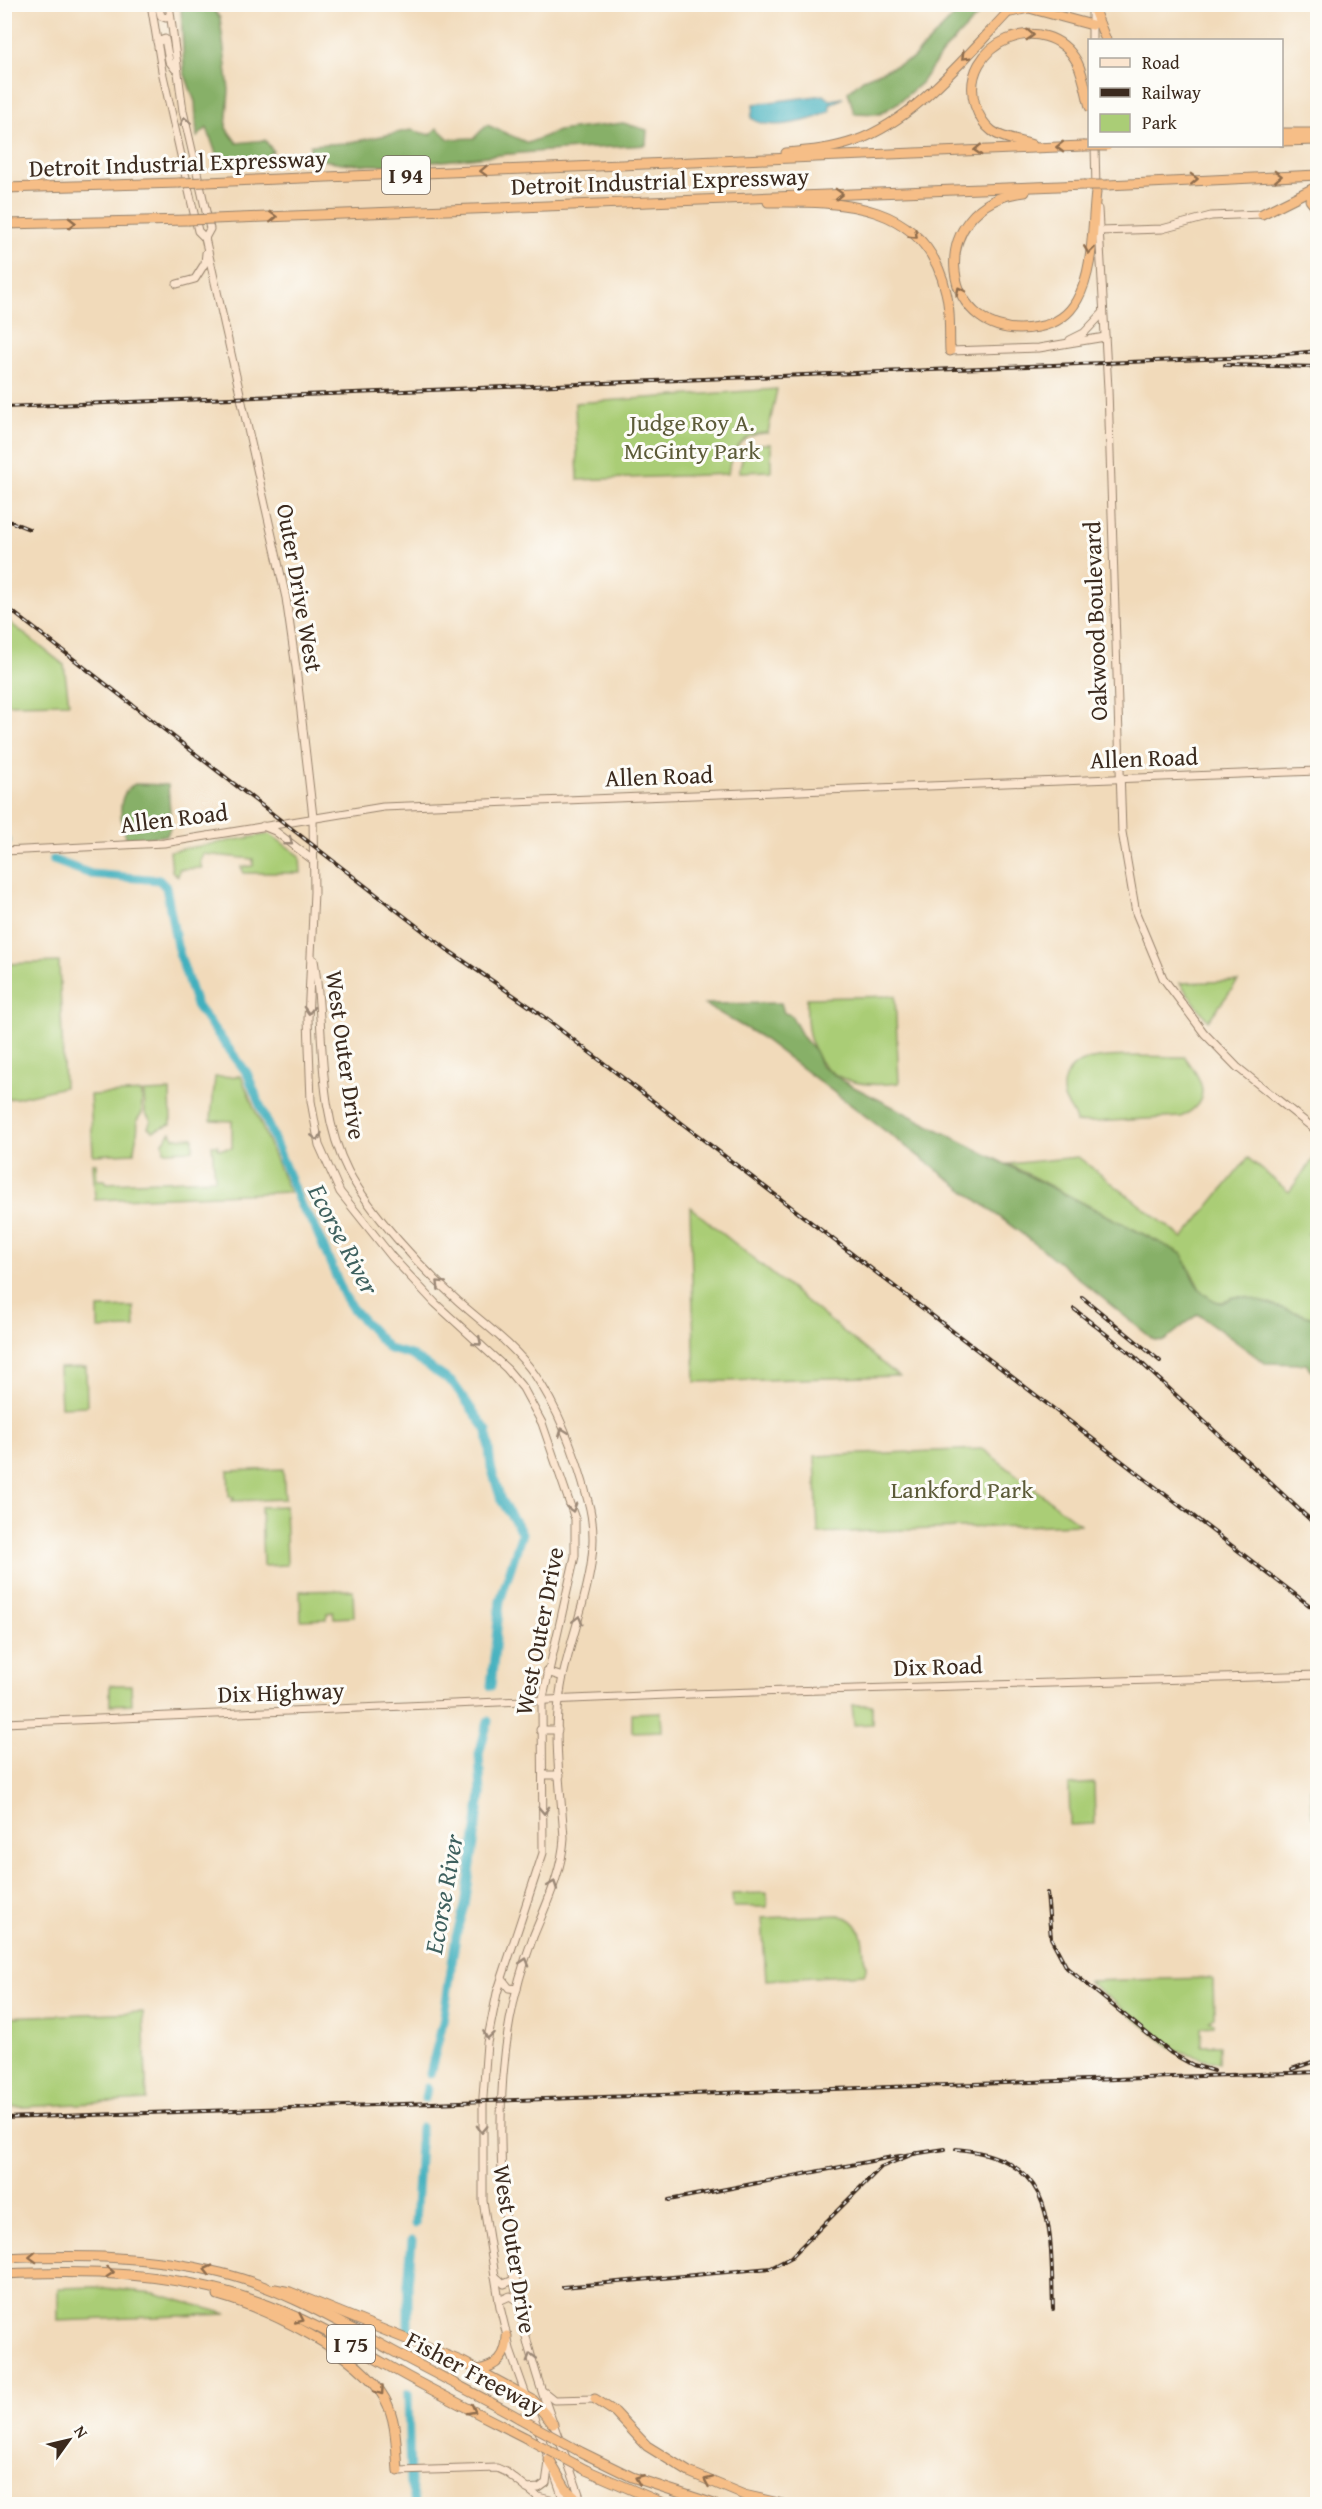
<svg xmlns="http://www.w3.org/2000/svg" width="1322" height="2509" viewBox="0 0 1322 2509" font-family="'Gentium Book Plus',serif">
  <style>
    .green { fill: #aacd76; stroke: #727c4a; stroke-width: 1.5 }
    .forest { fill: #87b067; stroke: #616d42; stroke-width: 1.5 }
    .water { fill: #42b0be; stroke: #3e6d6e; stroke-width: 1.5 }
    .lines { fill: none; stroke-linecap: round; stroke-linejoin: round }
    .river { stroke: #42b0be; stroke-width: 9 }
    .secondary-casing { stroke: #96826c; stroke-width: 9 }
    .highway-casing { stroke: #96826c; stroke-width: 11 }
    .secondary { stroke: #fbe5cf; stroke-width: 7 }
    .highway { stroke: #f6be87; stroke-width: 9 }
    .rail-casing { stroke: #3b2a1e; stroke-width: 4 }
    .rail { stroke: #fdfcf7; stroke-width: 1.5; stroke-dasharray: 4.5; stroke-linecap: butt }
    .highway-bridge-casing { stroke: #96826c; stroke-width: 11; stroke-linecap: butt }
    .highway-bridge { stroke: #f6be87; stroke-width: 9 }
    .oneway { stroke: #8f6d4d }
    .oneway2 { stroke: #9b8876 }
    .labels { text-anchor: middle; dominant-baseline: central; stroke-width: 6; stroke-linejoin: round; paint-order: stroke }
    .shield { fill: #fdfcf7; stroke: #75695f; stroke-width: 1.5 }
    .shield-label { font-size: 22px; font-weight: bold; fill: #3b2a1e }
    .street-label { font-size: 24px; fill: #3b2a1e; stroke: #fdfcf7 }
    .park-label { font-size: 24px; fill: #5c5b38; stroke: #fdfcf7 }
    .water-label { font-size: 26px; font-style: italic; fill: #3e605e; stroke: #fdfcf7 }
  </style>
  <rect width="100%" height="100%" fill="#fdfcf7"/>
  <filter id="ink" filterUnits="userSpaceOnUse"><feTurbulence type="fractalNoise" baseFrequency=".0167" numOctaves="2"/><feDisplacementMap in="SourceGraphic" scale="12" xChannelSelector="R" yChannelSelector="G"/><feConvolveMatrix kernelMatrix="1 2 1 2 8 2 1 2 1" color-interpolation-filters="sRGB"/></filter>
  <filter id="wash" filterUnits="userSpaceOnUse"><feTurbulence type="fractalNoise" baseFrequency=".008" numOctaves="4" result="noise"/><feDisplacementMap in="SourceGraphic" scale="24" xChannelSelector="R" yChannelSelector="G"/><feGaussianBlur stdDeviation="1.35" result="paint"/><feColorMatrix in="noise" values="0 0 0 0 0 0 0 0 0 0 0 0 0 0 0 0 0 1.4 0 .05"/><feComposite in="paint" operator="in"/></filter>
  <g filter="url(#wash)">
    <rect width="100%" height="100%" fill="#f1daba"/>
    <g class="green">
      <path d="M777,389l-9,44c-25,-1 -38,19 -40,41l-150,6 -3,-77z"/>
      <polygon points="759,444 771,444 771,471 739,472 743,456"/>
      <polygon points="4,618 64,665 69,703 5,704"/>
      <polygon points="270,834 300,856 301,873 244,873 241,867 253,866 253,859 203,854 200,862 202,868 179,869 178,876 172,871 170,851"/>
      <polygon points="59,962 64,1087 17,1098 5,1099 5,964"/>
      <polygon points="1238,981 1208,1021 1180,983"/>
      <path d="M895,996l4,87c-65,8 -96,-18 -92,-85z"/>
      <path d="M1185,1057c16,22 30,43 -4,60l-105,6c-1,-13 -14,-19 -13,-34 0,-10 6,-21 16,-26 20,-10 81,-6 106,-6z"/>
      <polygon points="241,1076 289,1192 95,1200 93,1163 96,1163 97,1180 105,1180 107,1183 215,1179 212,1145 218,1145 218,1149 232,1148 232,1121 211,1120 215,1077"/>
      <polygon points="170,1091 171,1124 153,1131 148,1127 151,1120 145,1113 144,1092"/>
      <path d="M142,1092v21l-5,7c3,13 -3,19 -3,33l-41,2 -3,-60z"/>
      <polygon points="171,1132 174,1138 193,1137 193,1150 164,1151 163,1142"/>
      <polygon points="1317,1154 1317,1221 1308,1234 1317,1242 1317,1319 1246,1297 1234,1297 1223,1303 1211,1300 1202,1293 1182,1254 1008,1164 1078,1157 1183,1238 1248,1158 1289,1192"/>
      <polygon points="690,1207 898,1376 695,1382"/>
      <polygon points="134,1307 135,1328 98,1329 98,1308"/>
      <polygon points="86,1367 87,1406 61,1407 59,1368"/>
      <polygon points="983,1449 1080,1524 818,1533 815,1456"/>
      <polygon points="283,1469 285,1499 232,1501 234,1498 229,1497 228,1471"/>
      <polygon points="285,1506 287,1565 263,1566 261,1507"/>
      <polygon points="353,1590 354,1617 334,1618 333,1612 327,1613 327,1619 301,1620 300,1591"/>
      <polygon points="131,1685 132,1704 110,1705 110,1685"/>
      <polygon points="852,1705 872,1705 872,1724 854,1725"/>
      <polygon points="661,1712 662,1731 632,1732 632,1713"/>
      <polygon points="1094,1783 1095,1824 1070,1825 1069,1785"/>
      <polygon points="1310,1788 1317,1793 1317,1816 1312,1816"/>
      <polygon points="767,1893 767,1907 733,1907 732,1894"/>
      <path d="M839,1915c22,5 24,21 25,41 1,7 4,12 0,18l-98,6 -4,-62z"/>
      <polygon points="1210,1978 1213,1980 1214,2017 1209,2021 1214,2023 1214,2026 1201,2027 1202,2045 1220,2045 1219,2063 1176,2051 1088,1981"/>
      <polygon points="143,2012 147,2100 5,2108 5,2017"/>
      <polygon points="95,2287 154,2293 227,2314 58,2321 58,2288"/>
    </g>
    <g class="forest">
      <polygon points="181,5 210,5 220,18 229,90 226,128 237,143 265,140 273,151 264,160 224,164 215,151 207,128 197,137 195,102 184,72"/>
      <polygon points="965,5 988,5 942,53 921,83 899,102 880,114 854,113 848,92 863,79 912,59"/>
      <path d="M623,123l24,7 -1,15c-49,3 -99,5 -148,10 -61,6 -127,18 -188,2v-12l37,-2 64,-13 19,5 7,-7 12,11 25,-1 13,-13 41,18 30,-12z"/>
      <path d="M135,784l33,1 3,41 -4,9 -40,5c-7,-19 -12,-46 8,-56z"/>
      <path d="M781,1003l3,10 7,2 12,22 12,14 6,14 23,17 338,172c10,21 15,43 40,49l12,-6h12l71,22v125l-2,-70 -9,-10 -41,-1 -67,-49 -34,27 -10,-1 -108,-88 -287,-216 -55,-32z"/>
    </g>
    <path class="water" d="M824,95l6,5 13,-2 -13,7v6c-17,10 -62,21 -79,7l3,-14z"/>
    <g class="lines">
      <g class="river">
        <polyline points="4,839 7,841"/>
        <polyline points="53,860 91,874 159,880 166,887 177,946 196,1005 247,1073 301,1206 314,1225 344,1295 352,1308 389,1349 411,1355 453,1383 483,1425 487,1431 491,1467 501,1500 522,1533 500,1601 491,1686"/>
        <polyline points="430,2074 443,2022 456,1937 465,1906 481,1795 479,1754 488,1721"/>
        <polyline points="425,2098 427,2088"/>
        <polyline points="415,2224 421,2127"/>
        <polyline points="408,2331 408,2284 412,2240"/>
        <polyline points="408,2394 410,2483 416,2504"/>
      </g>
    </g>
  </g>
  <g filter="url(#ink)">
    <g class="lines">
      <defs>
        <g id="secondary">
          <polyline points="151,4 162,71 198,231 205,238"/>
          <polyline points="158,4 161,16 166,18 170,15"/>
          <polyline points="169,4 183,111 210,229 205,238"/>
          <polyline points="1092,7 1092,40"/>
          <polyline points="157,42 165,39 169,61 175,69"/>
          <polyline points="1095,146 1096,189"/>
          <polyline points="1098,209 1108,389 1122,832 1136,913 1163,978 1204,1033 1237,1067 1318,1132"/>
          <polyline points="1099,231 1162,229 1211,216 1262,214"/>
          <polyline points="205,238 286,598 296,668 313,817 314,892 308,1019 311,1101 319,1145 340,1192 392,1257 435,1303 507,1369 523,1388 542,1423 575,1519 575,1556 542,1702 543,1853 497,1993 487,2043 483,2097 483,2201 500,2307 511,2353 551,2465"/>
          <polyline points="177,284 195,279 205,263 206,253"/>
          <polyline points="1070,340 1084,333 1102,314"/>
          <polyline points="950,351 1039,348 1105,337"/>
          <polyline points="263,826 275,831 314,861"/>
          <polyline points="4,851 164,843 383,807 1318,771"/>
          <path d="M314,960c12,68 1,147 34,211 23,43 73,97 110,130 26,23 57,45 77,74 25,36 42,84 53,126 18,63 -17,125 -27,186 -9,49 0,102 3,151 -2,34 -18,67 -31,99 -10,27 -18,55 -23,83 -19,107 -7,241 24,346 13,46 33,91 48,137"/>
          <polyline points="547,1672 563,1677"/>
          <polyline points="4,1723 691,1694 1318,1675"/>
          <polyline points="540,1730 558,1730"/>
          <polyline points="543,1775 560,1775"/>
          <polyline points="502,1979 509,1988 517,1989"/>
          <polyline points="495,2276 504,2284 516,2279"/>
          <polyline points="499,2301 510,2296 519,2302"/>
          <polyline points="544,2392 554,2400 595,2399"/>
          <polyline points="398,2471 497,2468 506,2472 538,2497 566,2504"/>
          <polyline points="555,2475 565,2504"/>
          <polyline points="527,2489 539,2488 546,2483 549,2462"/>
        </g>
        <g id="highway">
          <polyline points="1092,5 1106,40"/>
          <polyline points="1011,12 1029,8 1092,25"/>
          <polyline points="1282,133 1318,133"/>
          <polyline points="1282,141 1318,140"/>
          <path d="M1032,145c-13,-5 -28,-5 -40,-14 -8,-6 -14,-17 -17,-26 -18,-62 71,-99 102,-43 7,14 9,30 13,45"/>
          <path d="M786,153c24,-2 46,-4 69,-12 64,-23 114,-89 161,-137"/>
          <polyline points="206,182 1083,146"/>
          <polyline points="1108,185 1318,175"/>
          <polyline points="4,188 179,183"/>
          <polyline points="1318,188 1311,194 1310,200 1318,210"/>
          <path d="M1025,192c-104,11 -87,155 13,135 17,-3 31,-12 39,-27 17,-30 15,-74 19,-108"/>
          <path d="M768,202c74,-1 158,0 178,90 5,19 3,40 4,59"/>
          <polyline points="1262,214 1318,186"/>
          <polyline points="214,219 1084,185"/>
          <polyline points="4,224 188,220"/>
          <path d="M4,2258c74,-3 146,-3 217,15 59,14 116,48 170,77 42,23 86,44 128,68"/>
          <path d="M4,2274c85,-4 168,-2 249,26 55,18 105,49 155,77 39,21 79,41 118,61"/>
          <polyline points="275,2289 290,2292 463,2362 533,2400 553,2424"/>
          <path d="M218,2295c49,14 141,57 167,104 12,22 11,48 13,72"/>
          <path d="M477,2370c20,-3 30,-14 30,-34"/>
          <polyline points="595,2399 615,2412 647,2446 689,2472 744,2495 783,2504"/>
          <polyline points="579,2451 632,2477 714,2504"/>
          <polyline points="549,2460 566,2489 582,2504"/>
          <polyline points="586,2470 665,2504"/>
        </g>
      </defs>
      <use href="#secondary" class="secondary-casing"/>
      <use href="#highway" class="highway-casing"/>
      <use href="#secondary" class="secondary"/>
      <use href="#highway" class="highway"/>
      <defs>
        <g id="rail">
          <polyline points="1225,365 1318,367"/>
          <polyline points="4,407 1255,357 1318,351"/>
          <polyline points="4,519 29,529"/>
          <polyline points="4,605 449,951 532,1008 1318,1612"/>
          <polyline points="1082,1297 1160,1361"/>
          <polyline points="1074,1309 1135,1357 1318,1527"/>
          <polyline points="1047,1893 1051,1938 1067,1968 1171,2053 1193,2065 1214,2071"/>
          <polyline points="1292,2069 1318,2060"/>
          <polyline points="4,2118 1318,2072"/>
          <path d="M956,2149c103,9 94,79 97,160"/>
          <polyline points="669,2200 887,2158 945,2149"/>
          <polyline points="563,2287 771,2268 790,2258 881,2167 916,2153"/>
        </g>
      </defs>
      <use href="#rail" class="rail-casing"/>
      <use href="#rail" class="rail"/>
      <defs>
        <g id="highway-bridge">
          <polyline points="1083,146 1107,146"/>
          <polyline points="179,183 206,182"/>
          <polyline points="1084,185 1108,185"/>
          <polyline points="188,220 214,219"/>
          <polyline points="519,2418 579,2451"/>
          <polyline points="526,2438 586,2470"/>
        </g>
      </defs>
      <use href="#highway-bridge" class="highway-bridge-casing"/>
      <use href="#highway-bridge" class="highway-bridge"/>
    </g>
    <defs><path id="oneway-chevron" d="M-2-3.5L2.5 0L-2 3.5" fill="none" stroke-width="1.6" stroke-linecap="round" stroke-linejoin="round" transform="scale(1.5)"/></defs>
    <g class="oneway">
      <use href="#oneway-chevron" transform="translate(1030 35) rotate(2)"/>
      <use href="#oneway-chevron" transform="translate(965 56) rotate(135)"/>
      <use href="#oneway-chevron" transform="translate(1060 147) rotate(179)"/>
      <use href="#oneway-chevron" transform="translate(978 150) rotate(177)"/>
      <use href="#oneway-chevron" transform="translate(484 171) rotate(178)"/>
      <use href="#oneway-chevron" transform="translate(1278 176) rotate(-2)"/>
      <use href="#oneway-chevron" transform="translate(1194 179) rotate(-2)"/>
      <use href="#oneway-chevron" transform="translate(839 194) rotate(-2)"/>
      <use href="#oneway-chevron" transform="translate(273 217) rotate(-2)"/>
      <use href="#oneway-chevron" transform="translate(72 223) rotate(-1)"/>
      <use href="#oneway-chevron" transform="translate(914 235) rotate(44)"/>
      <use href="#oneway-chevron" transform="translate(1089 250) rotate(97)"/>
      <use href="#oneway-chevron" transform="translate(960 291) rotate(-116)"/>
      <use href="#oneway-chevron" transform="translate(33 2257) rotate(178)"/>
      <use href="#oneway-chevron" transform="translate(208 2270) rotate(-167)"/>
      <use href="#oneway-chevron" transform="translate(110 2272) rotate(4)"/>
      <use href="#oneway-chevron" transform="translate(300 2319) rotate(25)"/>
      <use href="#oneway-chevron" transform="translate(380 2391) rotate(55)"/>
      <use href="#oneway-chevron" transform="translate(472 2410) rotate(28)"/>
      <use href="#oneway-chevron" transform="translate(639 2479) rotate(-158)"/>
      <use href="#oneway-chevron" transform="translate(708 2481) rotate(-156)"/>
    </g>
    <g class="oneway2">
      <use href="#oneway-chevron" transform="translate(185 121) rotate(-102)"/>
      <use href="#oneway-chevron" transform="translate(289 842) rotate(38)"/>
      <use href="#oneway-chevron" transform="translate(309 1010) rotate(91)"/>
      <use href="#oneway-chevron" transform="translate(317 1137) rotate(77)"/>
      <use href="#oneway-chevron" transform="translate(440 1284) rotate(-135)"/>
      <use href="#oneway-chevron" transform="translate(478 1342) rotate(41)"/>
      <use href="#oneway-chevron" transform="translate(563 1432) rotate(-111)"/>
      <use href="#oneway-chevron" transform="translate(572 1508) rotate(74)"/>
      <use href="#oneway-chevron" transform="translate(578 1620) rotate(-76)"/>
      <use href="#oneway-chevron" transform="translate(544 1810) rotate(88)"/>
      <use href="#oneway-chevron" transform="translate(553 1885) rotate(-70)"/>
      <use href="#oneway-chevron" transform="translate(525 1962) rotate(-73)"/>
      <use href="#oneway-chevron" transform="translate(488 2035) rotate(99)"/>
      <use href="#oneway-chevron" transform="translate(482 2129) rotate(92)"/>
      <use href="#oneway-chevron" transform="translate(531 2357) rotate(-106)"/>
    </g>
  </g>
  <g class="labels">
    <g class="shield">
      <rect x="382" y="156" width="48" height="38" rx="4.5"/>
      <rect x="327" y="2325" width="48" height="38" rx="4.5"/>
    </g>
    <g class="shield-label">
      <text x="406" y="175">I 94</text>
      <text x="351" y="2344">I 75</text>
    </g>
    <g class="street-label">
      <text transform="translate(178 163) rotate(-2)">Detroit Industrial Expressway</text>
      <text transform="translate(660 181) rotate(-2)">Detroit Industrial Expressway</text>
      <text transform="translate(300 588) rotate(80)">Outer Drive West</text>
      <text transform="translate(1095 621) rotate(-92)">Oakwood Boulevard</text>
      <text transform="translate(1144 758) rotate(-2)">Allen Road</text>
      <text transform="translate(659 776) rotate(-2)">Allen Road</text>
      <text transform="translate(174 818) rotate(-7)">Allen Road</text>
      <text transform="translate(346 1055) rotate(82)">West Outer Drive</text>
      <text transform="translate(539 1631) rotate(-79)">West Outer Drive</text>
      <text transform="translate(938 1666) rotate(-2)">Dix Road</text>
      <text transform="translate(281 1692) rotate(-2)">Dix Highway</text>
      <text transform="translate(515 2249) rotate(81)">West Outer Drive</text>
      <text transform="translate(475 2373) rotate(28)">Fisher Freeway</text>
    </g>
    <g class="park-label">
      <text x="692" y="422">Judge Roy A.<tspan x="692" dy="28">McGinty Park</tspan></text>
      <text x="962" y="1489">Lankford Park</text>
    </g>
    <g class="water-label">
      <text transform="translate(344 1239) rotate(62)">Ecorse River</text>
      <text transform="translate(443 1894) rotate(-80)">Ecorse River</text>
    </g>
  </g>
  <rect width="1322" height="2509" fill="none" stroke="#fdfcf7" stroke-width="24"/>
  <rect x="1088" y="39" width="195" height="108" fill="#fdfcf7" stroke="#afa8a0" stroke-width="1.5"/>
  <rect x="1100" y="58" width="30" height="9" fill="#fbe5cf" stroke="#afa8a0" stroke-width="1.5"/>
  <text x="1142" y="69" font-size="18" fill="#3b2a1e">Road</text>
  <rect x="1100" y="88" width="30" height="9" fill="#3b2a1e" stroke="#afa8a0" stroke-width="1.5"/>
  <text x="1142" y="99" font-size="18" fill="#3b2a1e">Railway</text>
  <rect x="1100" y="114" width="30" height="18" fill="#aacd76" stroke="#afa8a0" stroke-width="1.5"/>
  <text x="1142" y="129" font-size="18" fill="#3b2a1e">Park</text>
  <g transform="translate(69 2440) rotate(56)" stroke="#fdfcf7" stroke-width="4.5" paint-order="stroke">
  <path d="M0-4.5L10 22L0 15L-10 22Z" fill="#3b2a1e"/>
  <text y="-9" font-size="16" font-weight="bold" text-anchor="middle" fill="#3b2a1e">N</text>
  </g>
</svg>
